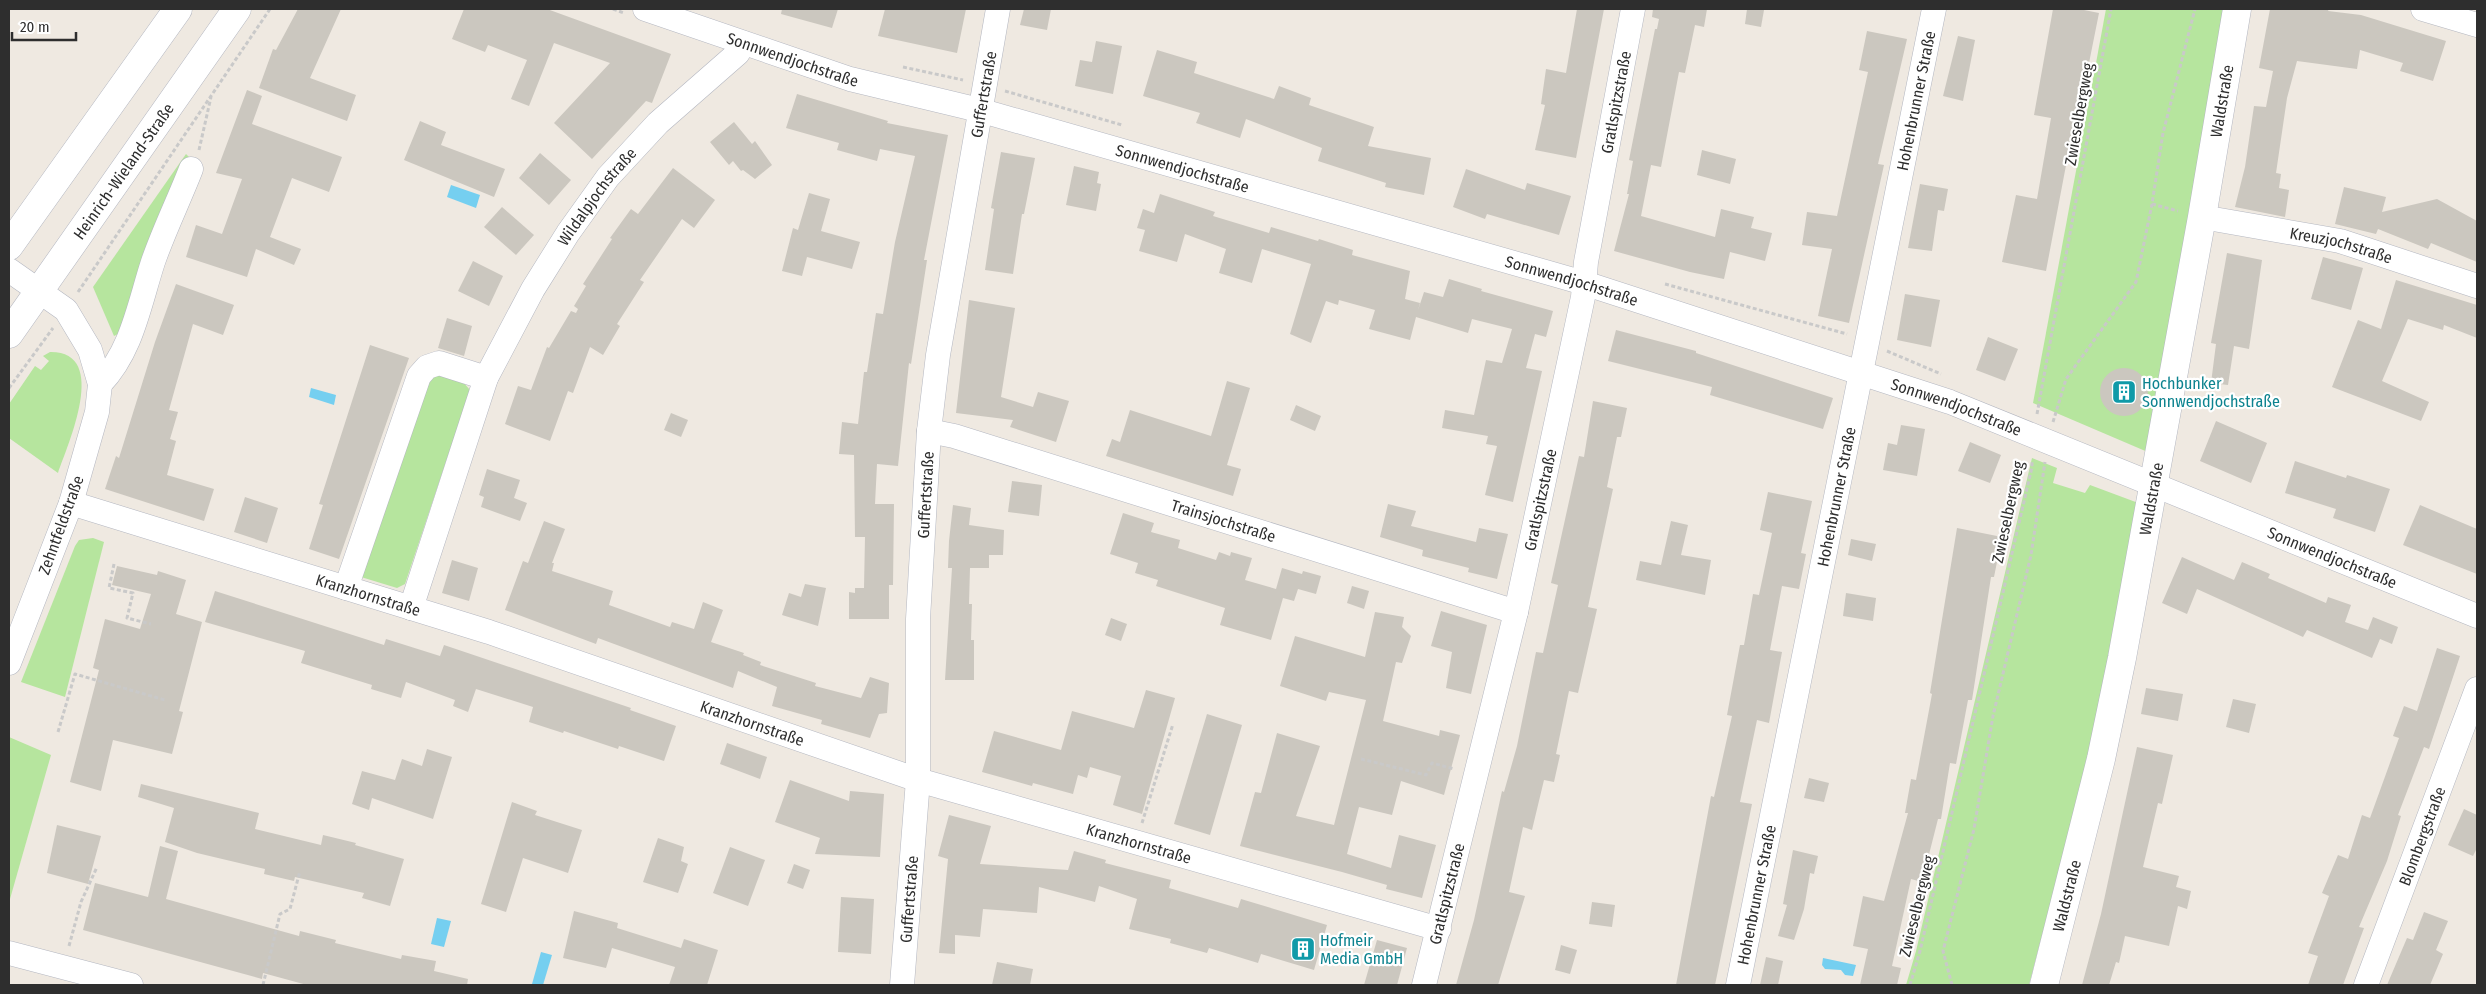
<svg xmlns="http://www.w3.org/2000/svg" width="2486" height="994" viewBox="0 0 2486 994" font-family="'Fira Sans Condensed',sans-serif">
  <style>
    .green { fill: #b6e59e }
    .water { fill: #75cff0 }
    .building { fill: #cbc7bf }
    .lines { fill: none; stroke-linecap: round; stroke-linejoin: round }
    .street-casing { stroke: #b4b7c1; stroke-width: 25 }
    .secondary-casing { stroke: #b4b7c1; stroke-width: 29 }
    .path { stroke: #c9c9c9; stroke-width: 3; stroke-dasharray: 4 2.5; stroke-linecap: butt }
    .street { stroke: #fff; stroke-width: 24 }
    .secondary { stroke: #fff; stroke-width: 28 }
    .labels { text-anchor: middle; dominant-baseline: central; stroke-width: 4.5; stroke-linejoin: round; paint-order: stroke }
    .street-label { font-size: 16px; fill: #2e2e2e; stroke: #fff }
    .culture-label { font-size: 16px; fill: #0d838f; stroke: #fff; text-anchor: start }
  </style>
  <rect width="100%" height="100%" fill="#efe9e1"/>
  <g class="green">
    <polygon points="2106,9 2225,9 2150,453 2033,403"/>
    <polygon points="186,154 189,157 118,334 114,336 93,287"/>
    <path d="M50,352c60,-1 18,92 8,121l-49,-35v-34l26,-38 6,4 8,-9 -6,-5z"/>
    <polygon points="436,375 463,382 470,390 405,584 397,588 361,577 423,387"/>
    <polygon points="2032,458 2057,468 2053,483 2085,493 2090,485 2141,504 2089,756 2029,985 1906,985 1916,951"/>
    <polygon points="93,538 104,542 65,697 21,682 75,546 79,540"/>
    <polygon points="9,737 51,755 10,899 9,899"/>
  </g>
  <g class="water">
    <polygon points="451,185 480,195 476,208 447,197"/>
    <polygon points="311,388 336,395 334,405 309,397"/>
    <polygon points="437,918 451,921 444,947 431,944"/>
    <polygon points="541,952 552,955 543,985 532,984"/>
    <polygon points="1823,958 1856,965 1853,976 1845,975 1841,970 1825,969 1822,965"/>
  </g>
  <g class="building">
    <polygon points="298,9 341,9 310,78 356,95 347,121 259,88 273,49 276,50"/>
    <polygon points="464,9 547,9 671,54 652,103 646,101 592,159 554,123 610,63 554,43 529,106 511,99 527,60 488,45 485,52 452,39"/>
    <polygon points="782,9 838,9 832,28 781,14"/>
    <polygon points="885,9 966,9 957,53 878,36"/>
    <polygon points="1024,9 1051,9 1047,30 1020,25"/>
    <polygon points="1577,9 1604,9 1576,158 1535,150 1545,105 1541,104 1546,69 1566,73"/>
    <polygon points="1653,9 1707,9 1704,27 1695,25 1685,73 1679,72 1661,167 1651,165 1641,216 1715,237 1721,209 1754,217 1751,228 1772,233 1765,261 1730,252 1724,279 1690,272 1614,251 1629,194 1627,194 1633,161 1629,160 1655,29 1657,29 1659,19 1652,17"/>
    <polygon points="1747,9 1764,10 1761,27 1745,24"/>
    <polygon points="2053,9 2079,9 2099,13 2077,123 2074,123 2046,271 2002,262 2016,195 2037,199 2051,118 2034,115"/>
    <polygon points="2270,9 2329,9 2328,11 2361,15 2446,41 2433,81 2400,71 2403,63 2360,50 2357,69 2297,61 2287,98 2276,173 2281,174 2279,188 2289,190 2285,217 2235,207 2245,167 2254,106 2266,107 2273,71 2259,68"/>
    <polygon points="1867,31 1907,39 1878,164 1884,165 1849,323 1818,316 1832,249 1802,245 1807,212 1837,216 1868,72 1859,70"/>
    <polygon points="1958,36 1975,40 1963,101 1943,96"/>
    <polygon points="1096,41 1122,46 1113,94 1075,86 1080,60 1092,62"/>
    <polygon points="1157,50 1197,62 1194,73 1274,99 1279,86 1311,98 1309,105 1374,127 1368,146 1431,158 1424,195 1385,187 1386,183 1318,161 1322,148 1246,119 1240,138 1196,123 1200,113 1143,96"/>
    <polygon points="247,90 262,96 252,124 342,157 329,192 292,178 270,237 301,249 294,265 256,249 247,277 186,257 196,225 222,234 242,179 216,173"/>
    <polygon points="797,94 888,121 887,123 948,135 924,260 927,260 911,364 909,363 898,466 877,464 875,504 894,504 893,585 889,585 889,619 849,619 849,592 855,593 855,588 864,588 865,537 855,537 854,455 839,454 842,422 858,424 864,372 867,372 876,313 883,314 895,242 915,156 880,149 877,161 837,150 839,143 786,128"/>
    <polygon points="420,121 446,132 441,145 505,169 494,197 404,160"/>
    <polygon points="734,122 752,144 755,141 772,165 755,179 743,170 741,171 733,161 729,165 710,142"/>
    <polygon points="1702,150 1736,159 1730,184 1697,175"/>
    <polygon points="1001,152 1035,158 1024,214 1022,214 1013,274 985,270 994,209 991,208"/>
    <polygon points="540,153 571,180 549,205 519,178"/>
    <polygon points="1074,166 1099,172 1097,183 1101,184 1096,211 1066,205"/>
    <polygon points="673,168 715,200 694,228 682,219 640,280 644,282 617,324 620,326 603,355 590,347 573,393 568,391 550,441 505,424 518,386 531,390 547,347 549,348 571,311 576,313 578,309 574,306 586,286 583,284 612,239 610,238 631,209 638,214"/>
    <polygon points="1466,169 1525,190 1527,183 1571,196 1559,235 1487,214 1485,219 1453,207"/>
    <polygon points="1920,184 1948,189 1944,211 1938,210 1932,251 1908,248"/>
    <polygon points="2344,187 2386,197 2382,212 2437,199 2477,221 2477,262 2431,243 2428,249 2378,229 2376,234 2335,224"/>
    <polygon points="809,193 830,199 821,231 860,242 852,269 807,257 802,276 782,271 793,228 798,230"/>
    <polygon points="1160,194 1215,212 1213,216 1269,233 1271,227 1318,241 1319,239 1353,250 1352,255 1410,271 1405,299 1420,303 1418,310 1424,292 1443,297 1449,279 1482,289 1481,291 1553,311 1546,337 1535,334 1526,368 1542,371 1513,502 1485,495 1497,446 1486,444 1488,436 1442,428 1445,410 1474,415 1486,360 1502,363 1512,329 1472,319 1468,333 1416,317 1410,340 1369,329 1375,310 1339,300 1338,305 1326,301 1311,343 1290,334 1311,264 1262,249 1252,283 1219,273 1226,249 1185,234 1177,262 1139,251 1145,230 1137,228 1143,209 1154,213"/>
    <polygon points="502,207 534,235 516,255 484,227"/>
    <polygon points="2227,253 2262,260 2249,349 2234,346 2228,385 2211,383 2216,344 2211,343"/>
    <polygon points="2323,257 2363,268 2351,310 2311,299"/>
    <polygon points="473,261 503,276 489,306 458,291"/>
    <polygon points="2396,280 2477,305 2477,338 2444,325 2443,330 2408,319 2382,381 2429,402 2421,421 2332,387 2358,320 2381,329"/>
    <polygon points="176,284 234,305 223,335 193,324 169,410 178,412 170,439 176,441 167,475 214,489 204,521 105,489 116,456 119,458 155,342"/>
    <polygon points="1905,294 1940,300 1931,347 1897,340"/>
    <polygon points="969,300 1015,308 1001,397 1033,407 1038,392 1069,401 1056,442 1010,427 1013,420 956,413"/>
    <polygon points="447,318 472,326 464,356 438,348"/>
    <polygon points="1616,330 1696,351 1696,353 1833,398 1823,429 1710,395 1712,387 1608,361"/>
    <polygon points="1988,337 2018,349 2005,381 1976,370"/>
    <polygon points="370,345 409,358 339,559 309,549 323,505 319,504"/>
    <circle cx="2124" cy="392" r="24"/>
    <polygon points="1227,381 1250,388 1227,465 1241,469 1233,496 1106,456 1112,439 1120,442 1130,410 1211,436"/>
    <polygon points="1593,401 1627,408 1621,437 1617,437 1607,487 1613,489 1588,607 1597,609 1578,693 1569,691 1556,754 1560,755 1554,782 1544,780 1532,830 1523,827 1509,892 1525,896 1498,985 1456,985 1474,920 1502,791 1504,792 1517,746 1536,652 1543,653 1558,585 1551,583 1579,456 1584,457"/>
    <polygon points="1296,405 1321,416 1315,431 1290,420"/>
    <polygon points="671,413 688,420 681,437 664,430"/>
    <polygon points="2216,421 2267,443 2251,483 2200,461"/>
    <polygon points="1901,425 1925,429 1917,476 1883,470 1888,443 1897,445"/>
    <polygon points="1970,442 2001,455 1990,483 1958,471"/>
    <polygon points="2295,461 2346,478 2347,475 2390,489 2375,532 2333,518 2336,509 2285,493"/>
    <polygon points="487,469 520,480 514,498 527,503 520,521 481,507 484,497 479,495"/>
    <polygon points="1012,481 1042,485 1039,516 1008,512"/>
    <polygon points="1768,492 1812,501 1801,553 1806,554 1799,589 1782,586 1770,650 1782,652 1769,723 1757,720 1740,802 1752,804 1715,985 1676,985 1711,796 1714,797 1732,716 1727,715 1740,645 1744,645 1753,594 1759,595 1772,533 1760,530"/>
    <polygon points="245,497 278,508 267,543 234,532"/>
    <polygon points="1388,504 1416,511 1411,526 1476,542 1479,528 1508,534 1497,579 1468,572 1469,568 1422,556 1423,550 1380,537"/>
    <polygon points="953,505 971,508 969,525 1004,530 1003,555 989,555 989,568 970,568 969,604 972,604 971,640 974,640 974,680 945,680 952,568 948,568 949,541"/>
    <polygon points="2420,505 2477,529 2477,574 2403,545"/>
    <polygon points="1123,513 1154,523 1151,532 1180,540 1178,548 1216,560 1219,552 1230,556 1231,552 1252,558 1245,580 1276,589 1282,568 1302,574 1303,571 1321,576 1316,594 1298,589 1294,601 1283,598 1271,640 1220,625 1225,608 1156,586 1158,580 1135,573 1138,563 1110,554"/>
    <polygon points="544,521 565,529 552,563 554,563 552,571 613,591 609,605 670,627 672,622 694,629 703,602 723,610 711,642 744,653 743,655 761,662 760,665 816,683 815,686 861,698 870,677 889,683 887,713 879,714 870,738 821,724 822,720 772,706 777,687 738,671 733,688 598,638 596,644 505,610 523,561 528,563"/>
    <polygon points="1671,521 1688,525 1681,555 1711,560 1705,595 1636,580 1640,561 1661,565"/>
    <polygon points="1957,528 2002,537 1994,577 1991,577 1972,700 1968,700 1956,764 1950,763 1941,819 1938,819 1922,882 1911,879 1892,966 1901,968 1897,985 1860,985 1868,949 1853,946 1863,896 1884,901 1908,813 1905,813 1911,779 1916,780 1932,694 1930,693"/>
    <polygon points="1851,539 1876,544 1872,561 1848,555"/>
    <polygon points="2182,557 2234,580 2242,562 2270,574 2268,578 2326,603 2328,597 2351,605 2345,622 2368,630 2373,617 2398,627 2392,644 2380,639 2372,658 2307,630 2303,637 2197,589 2187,614 2162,603"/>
    <polygon points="452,560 478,568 469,601 442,593"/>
    <polygon points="117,566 157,575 158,571 186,580 176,614 202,622 179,711 183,712 172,754 113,740 101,791 70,782 99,670 93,668 105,619 140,629 151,594 112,585"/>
    <polygon points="805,584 826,588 818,626 782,615 789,593 801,597"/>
    <polygon points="1352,586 1369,591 1364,609 1347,603"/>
    <polygon points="215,591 384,645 386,639 440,656 444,645 631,708 630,710 676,726 664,761 619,746 618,749 564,731 563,733 529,722 533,707 476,689 468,712 453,706 455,700 406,682 401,698 371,689 372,685 301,663 305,651 205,622"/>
    <polygon points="1846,593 1876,598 1873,621 1843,616"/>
    <polygon points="1441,611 1487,625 1471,694 1446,688 1452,652 1431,646"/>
    <polygon points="1375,612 1404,617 1402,627 1411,636 1402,663 1396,662 1383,721 1439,736 1440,730 1460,735 1444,795 1401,781 1392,815 1359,807 1347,854 1391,868 1399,835 1436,845 1422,898 1386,889 1387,885 1342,872 1240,846 1255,792 1261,793 1277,733 1320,746 1296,816 1334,825 1366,700 1329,692 1326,701 1280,686 1295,636 1365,657"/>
    <polygon points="1111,618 1127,624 1121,641 1105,635"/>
    <polygon points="2437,648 2460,656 2429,749 2424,747 2398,815 2401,816 2387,861 2359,927 2364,928 2343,985 2308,985 2318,956 2308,953 2329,896 2322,893 2338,855 2348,859 2362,815 2370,818 2399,738 2393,736 2404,706 2417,711"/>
    <polygon points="2146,688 2183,694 2178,721 2141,714"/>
    <polygon points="1146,690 1175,698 1142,814 1113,805 1121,776 1090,767 1087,778 1078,775 1073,794 1033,783 1032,786 982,772 994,731 1061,750 1072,711 1134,728"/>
    <polygon points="2233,699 2256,704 2249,733 2226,727"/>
    <polygon points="1207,714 1242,725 1210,835 1174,824"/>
    <polygon points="727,743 767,757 760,779 720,764"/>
    <polygon points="2137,747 2173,755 2162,804 2158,803 2143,867 2179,876 2176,887 2191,891 2187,909 2178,906 2169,946 2125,936 2119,963 2116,962 2109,985 2082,985 2101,914"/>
    <polygon points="427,749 452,757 433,819 372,798 369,810 352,804 362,771 395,780 402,759 422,766"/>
    <polygon points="1809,778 1829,783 1824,802 1804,798"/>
    <polygon points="790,780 849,801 850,791 884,794 880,857 815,854 820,838 775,822"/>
    <polygon points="141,784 259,813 255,829 321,845 323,835 356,843 355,845 404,859 390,906 362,898 364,893 295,877 294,881 264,874 265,869 197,853 165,842 174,808 138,797"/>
    <polygon points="512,802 537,811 535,815 582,830 568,873 523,858 506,912 481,904"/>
    <polygon points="2464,809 2477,815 2477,848 2473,856 2448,845"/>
    <polygon points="949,815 991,826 980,864 1068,870 1074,851 1106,860 1105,863 1171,880 1169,888 1238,908 1241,899 1327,925 1314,970 1261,954 1258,963 1209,948 1207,953 1170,943 1171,939 1129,929 1137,899 1099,886 1095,902 1039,887 1037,913 983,909 980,937 955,935 955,954 939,953 948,859 938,856"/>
    <polygon points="57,825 101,836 88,884 47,873"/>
    <polygon points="658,838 684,847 681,861 688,864 678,893 643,882"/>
    <polygon points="160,846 178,851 166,899 299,936 300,931 336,940 335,943 401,959 402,955 436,961 434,971 468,979 467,985 307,985 263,973 262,979 83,930 95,883 148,897"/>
    <polygon points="730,847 765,860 748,906 713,893"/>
    <polygon points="1793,850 1818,856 1814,874 1810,873 1804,909 1794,940 1778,936 1787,905 1783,904"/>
    <polygon points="794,864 810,870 803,889 787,883"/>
    <polygon points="841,897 874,899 871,954 838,952"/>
    <polygon points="1592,902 1615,905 1612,927 1589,924"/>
    <polygon points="574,911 618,923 617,928 681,948 684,939 718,950 707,985 669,985 675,967 612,948 606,968 563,958"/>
    <polygon points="2424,912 2448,921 2436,950 2443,954 2430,985 2387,985 2407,938 2413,940"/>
    <polygon points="1377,940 1407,948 1397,985 1364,985"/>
    <polygon points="1561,945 1577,950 1570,974 1555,970"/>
    <polygon points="1766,957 1783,961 1778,985 1760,985"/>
    <polygon points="997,962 1033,969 1030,985 992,985"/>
  </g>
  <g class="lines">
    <defs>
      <g id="street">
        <path id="s1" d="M645,9l205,70 129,31 605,173 366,119 527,214"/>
        <polyline points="2423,9 2477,25"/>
        <path id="s2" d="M2202,217l138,24 137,45"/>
        <polyline points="9,270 66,310 90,350 100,384 97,412 71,503 9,663"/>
        <path d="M100,384c32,-33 39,-79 53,-122 11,-32 26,-62 38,-93"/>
        <path id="s3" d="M929,431l25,5 562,176"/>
        <path id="s4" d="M71,503l418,129 429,148 521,149"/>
        <polyline points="346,588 419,376 427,367 439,363 486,378"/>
        <path id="s5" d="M411,608l75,-230 47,-89 35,-56 40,-56 50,-54 80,-70 5,-10"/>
        <polyline points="9,953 131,985"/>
        <path id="s6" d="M902,985l16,-205v-161l11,-188 9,-76 60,-346"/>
        <path id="s7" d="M1424,985l92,-373 67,-315 3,-35 47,-253"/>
        <path id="s8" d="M1738,985l196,-976"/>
        <path id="s9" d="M2366,985l111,-296"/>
      </g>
      <g id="secondary">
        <polyline points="9,246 178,9"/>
        <path id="s10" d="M9,334l228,-325"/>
        <path id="s11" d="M2044,985l57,-226 21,-101 80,-441 35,-208"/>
      </g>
    </defs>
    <use href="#street" class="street-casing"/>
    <use href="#secondary" class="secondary-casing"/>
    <g class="path">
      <polyline points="613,9 624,13"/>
      <polyline points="903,67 963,80"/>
      <polyline points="1005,91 1122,125"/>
      <polyline points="199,150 211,97"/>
      <polyline points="2152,204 2178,211"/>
      <polyline points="1665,284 1847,334"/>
      <polyline points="78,292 270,9"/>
      <polyline points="1887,351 1941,374"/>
      <polyline points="9,388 53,328"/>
      <polyline points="2037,414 2111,9"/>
      <polyline points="2053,422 2066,379 2136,282 2152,204 2163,133 2195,9"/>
      <polyline points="114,564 109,588 133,593 127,618 151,624"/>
      <polyline points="58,732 75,674 165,700"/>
      <polyline points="1361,759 1426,775 1432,763 1454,769"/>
      <polyline points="1142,823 1173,724"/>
      <polyline points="69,946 81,902 97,867"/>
      <polyline points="263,985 280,914 290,909 300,871"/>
      <polyline points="1910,985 1920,951 2032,467 2032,460"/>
      <polyline points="1952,985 1943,951 1974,829 1993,716 2031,555 2045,462"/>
    </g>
    <use href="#street" class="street"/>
    <use href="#secondary" class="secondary"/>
  </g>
  <defs>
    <symbol id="building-square" viewBox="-11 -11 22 22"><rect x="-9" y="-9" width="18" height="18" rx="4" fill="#0f9aa8" stroke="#fff"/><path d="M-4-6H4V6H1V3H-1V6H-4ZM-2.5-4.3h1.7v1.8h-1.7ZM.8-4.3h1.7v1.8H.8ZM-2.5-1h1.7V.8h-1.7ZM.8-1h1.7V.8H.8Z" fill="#fff"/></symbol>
  </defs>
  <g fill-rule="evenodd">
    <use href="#building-square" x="2110" y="378" width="28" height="28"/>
    <use href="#building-square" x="1289" y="935" width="28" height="28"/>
  </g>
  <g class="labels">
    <g class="street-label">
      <text stroke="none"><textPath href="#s1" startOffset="156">Sonnwendjochstraße</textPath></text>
      <text stroke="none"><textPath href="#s6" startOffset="896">Guffertstraße</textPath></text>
      <text stroke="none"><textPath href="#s8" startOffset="902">Hohenbrunner Straße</textPath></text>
      <text stroke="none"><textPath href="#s11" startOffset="902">Waldstraße</textPath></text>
      <text stroke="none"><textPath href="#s7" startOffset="904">Gratlspitzstraße</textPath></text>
      <text transform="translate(2079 114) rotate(-80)">Zwieselbergweg</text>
      <text stroke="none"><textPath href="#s1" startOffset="561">Sonnwendjochstraße</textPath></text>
      <text stroke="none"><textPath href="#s10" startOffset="199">Heinrich-Wieland-Straße</textPath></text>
      <text stroke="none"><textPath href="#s5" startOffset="455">Wildalpjochstraße</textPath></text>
      <text stroke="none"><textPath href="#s2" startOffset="142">Kreuzjochstraße</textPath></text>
      <text stroke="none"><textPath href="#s1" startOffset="966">Sonnwendjochstraße</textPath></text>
      <text stroke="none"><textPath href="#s1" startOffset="1371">Sonnwendjochstraße</textPath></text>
      <text stroke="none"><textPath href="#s6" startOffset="491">Guffertstraße</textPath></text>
      <text stroke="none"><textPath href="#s8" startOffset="498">Hohenbrunner Straße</textPath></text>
      <text stroke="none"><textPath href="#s7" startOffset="499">Gratlspitzstraße</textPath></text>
      <text stroke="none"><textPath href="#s11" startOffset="498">Waldstraße</textPath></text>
      <text transform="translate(2008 512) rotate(-78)">Zwieselbergweg</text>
      <text stroke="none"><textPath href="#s3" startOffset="308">Trainsjochstraße</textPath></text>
      <text transform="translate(61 525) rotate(-70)">Zehntfeldstraße</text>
      <text stroke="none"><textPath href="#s1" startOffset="1776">Sonnwendjochstraße</textPath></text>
      <text stroke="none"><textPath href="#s4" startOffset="311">Kranzhornstraße</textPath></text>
      <text stroke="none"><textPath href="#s4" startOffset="716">Kranzhornstraße</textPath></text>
      <text stroke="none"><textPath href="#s9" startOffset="159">Blombergstraße</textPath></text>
      <text stroke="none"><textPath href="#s4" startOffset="1121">Kranzhornstraße</textPath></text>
      <text stroke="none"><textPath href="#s7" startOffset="94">Gratlspitzstraße</textPath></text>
      <text stroke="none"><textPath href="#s8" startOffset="92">Hohenbrunner Straße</textPath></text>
      <text stroke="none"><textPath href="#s11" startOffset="92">Waldstraße</textPath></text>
      <text stroke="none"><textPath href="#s6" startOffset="86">Guffertstraße</textPath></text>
      <text transform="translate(1917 906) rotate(-76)">Zwieselbergweg</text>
    </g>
    <g class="culture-label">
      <text x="2142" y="383">Hochbunker<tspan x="2142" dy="18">Sonnwendjochstraße</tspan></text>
      <text x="1320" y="940">Hofmeir<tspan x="1320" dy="18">Media GmbH</tspan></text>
    </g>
  </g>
  <rect width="2486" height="994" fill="none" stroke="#2e2e2e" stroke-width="20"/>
  <path d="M12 32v8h64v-8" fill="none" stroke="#2e2e2e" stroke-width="2.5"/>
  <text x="20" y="32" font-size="15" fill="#2e2e2e" stroke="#ffffff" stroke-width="4" paint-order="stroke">20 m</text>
</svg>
